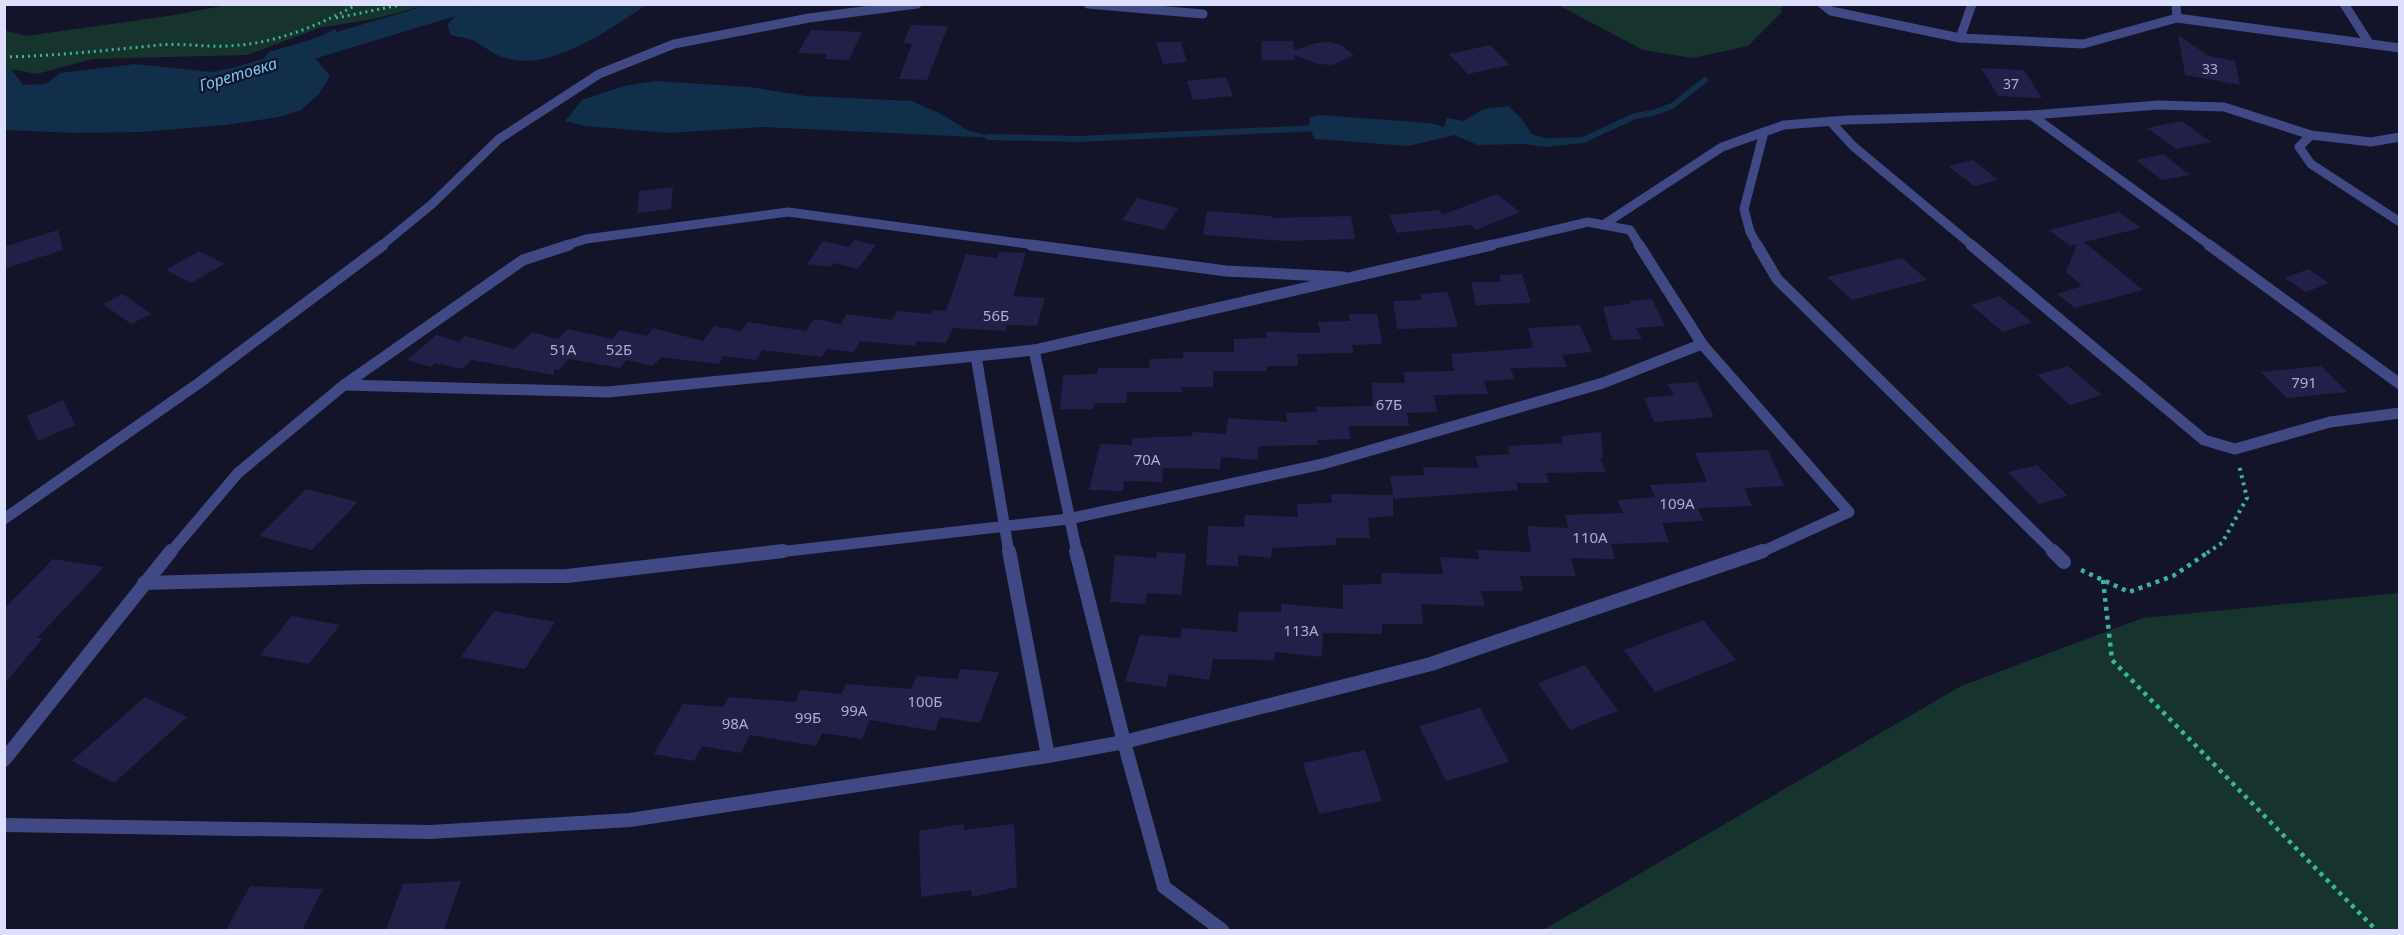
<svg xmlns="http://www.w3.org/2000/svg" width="2404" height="935" viewBox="0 0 2404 935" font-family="'Noto Sans',sans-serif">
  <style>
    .green { fill: #16332e }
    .water { fill: #112e4a }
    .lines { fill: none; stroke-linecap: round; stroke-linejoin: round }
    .stream { stroke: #112e4a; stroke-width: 6 }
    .river { fill: #112e4a; fill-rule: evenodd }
    .building { fill: #222049 }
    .path-far2 { stroke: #39b59b; stroke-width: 3; stroke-dasharray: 2 4; stroke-linecap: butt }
    .path-far1 { stroke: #39b59b; stroke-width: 4; stroke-dasharray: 3 4.5; stroke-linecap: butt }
    .path { stroke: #39b59b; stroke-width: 4.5; stroke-dasharray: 4 5; stroke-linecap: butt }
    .lane-far2 { stroke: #414985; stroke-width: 9 }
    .lane-far1 { stroke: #414985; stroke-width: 11 }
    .lane { stroke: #414985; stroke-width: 14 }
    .street-far1 { stroke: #414985; stroke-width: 9 }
    .street { stroke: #414985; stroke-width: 14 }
    .labels { text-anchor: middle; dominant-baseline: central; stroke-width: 4.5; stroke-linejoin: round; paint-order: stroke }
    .far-number-label { font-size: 14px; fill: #aeafd0 }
    .number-label { font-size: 15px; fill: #aeafd0 }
    .far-water-label { font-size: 16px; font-style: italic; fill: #73ccf6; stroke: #131329 }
  </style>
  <rect width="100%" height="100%" fill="#131329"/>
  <g class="green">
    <polygon points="227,5 427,5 378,18 319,28 247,55 92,59 37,74 5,68 4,30 26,36 168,16"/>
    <polygon points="1558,5 1782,5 1781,13 1748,46 1693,58 1643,50"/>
    <polygon points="2399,593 2399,930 1543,930 1961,686 2143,618"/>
  </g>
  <g class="water">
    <path d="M442,5l3,-1 201,1c-37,25 -98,69 -144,52 -12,-4 -21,-14 -33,-18 -6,-2 -13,-2 -18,-4l-4,-10 9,-10z"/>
    <polygon points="336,29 336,45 315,58 330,76 319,94 301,110 279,117 225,125 140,132 76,133 5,130 5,69 11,69 23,85 46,84 60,73 135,64 211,72 236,67 281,53"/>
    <polygon points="655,81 749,87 806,96 912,101 941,114 967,130 996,138 762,127 668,133 585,126 565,121 582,100 624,86"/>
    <path d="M1508,106l12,11 12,17c37,12 46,8 81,-7l-30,16 -37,4 -23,-3 -45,1 -24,-10 -45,11 -94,-7 -6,-11 1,-11 11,-2 108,8 15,4 3,-9 17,3 19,-12z"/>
  </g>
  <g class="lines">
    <g class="stream">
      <polyline points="988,137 1078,139 1318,128"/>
      <polyline points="1552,141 1583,140 1635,116 1653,113 1672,106 1705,80"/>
    </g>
    <polygon class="river" points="431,4 479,4 475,10 291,66 280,68 269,66 264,59 269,52"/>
  </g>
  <g class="building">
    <polygon points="911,25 948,26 927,80 899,79 912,44 903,43"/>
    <polygon points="811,30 862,32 849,60 825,59 827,54 798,53"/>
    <polygon points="2178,35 2209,56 2235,61 2240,85 2185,75"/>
    <polygon points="1261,41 1293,41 1294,50 1316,43 1330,42 1341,45 1354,55 1332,65 1318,64 1294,55 1295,60 1262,60"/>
    <polygon points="1156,42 1181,42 1187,62 1163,64"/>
    <polygon points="1490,45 1510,65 1468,74 1449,54"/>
    <polygon points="1981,68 2024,70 2042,98 1998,96"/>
    <polygon points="1226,77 1233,96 1193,100 1187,81"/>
    <polygon points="2182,121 2211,142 2176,149 2147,128"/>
    <polygon points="2163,154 2190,175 2162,180 2136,160"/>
    <polygon points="1973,160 1998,180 1974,186 1948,166"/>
    <polygon points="673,187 671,209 637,213 639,191"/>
    <polygon points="1497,194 1520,212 1476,230 1471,225 1397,233 1389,215 1439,210 1442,215"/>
    <polygon points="1137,198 1178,208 1164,230 1122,220"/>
    <polygon points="1207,211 1272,216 1271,218 1351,216 1355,239 1284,241 1203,235"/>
    <polygon points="2119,212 2141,228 2084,242 2143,290 2075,308 2057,294 2082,286 2066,272 2077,244 2070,246 2049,230"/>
    <polygon points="58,230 63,250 4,269 4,247"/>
    <polygon points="854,240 876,245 858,269 833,263 831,267 807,264 823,241 849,247"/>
    <polygon points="199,251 224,264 191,283 166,270"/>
    <polygon points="999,252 1026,253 1013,296 1045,298 1037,326 1007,325 1005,331 953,328 946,343 917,341 915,346 860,341 854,352 826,349 822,357 762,350 756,360 723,356 719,364 661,357 653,366 626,360 620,368 569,359 559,370 555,369 553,375 472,360 462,369 435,363 431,367 407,360 436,335 459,342 465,336 514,349 532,332 558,339 568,329 612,339 620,330 647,336 653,328 703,341 714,326 741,331 748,322 806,331 814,319 841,324 846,314 892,320 897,311 931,314 933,310 946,311 966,254 997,258"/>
    <polygon points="1902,258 1927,280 1852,300 1827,277"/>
    <polygon points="2308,269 2329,283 2306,292 2285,278"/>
    <polygon points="1522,274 1531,303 1476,305 1471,282 1501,282 1499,275"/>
    <polygon points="1448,292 1458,327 1397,329 1393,301 1422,300 1420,294"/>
    <polygon points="123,294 151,314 131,324 103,304"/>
    <polygon points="1999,296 2032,322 2003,332 1971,305"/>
    <polygon points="1652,299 1665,326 1636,328 1642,339 1612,340 1603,307 1630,304 1629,301"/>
    <polygon points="1349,314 1377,314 1382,344 1352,345 1354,353 1297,354 1298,366 1267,366 1267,371 1213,371 1213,387 1181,387 1182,392 1127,392 1126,403 1094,403 1093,409 1060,409 1063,375 1097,374 1098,368 1149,368 1150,359 1183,358 1183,352 1234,352 1234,339 1267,338 1266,332 1320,333 1318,322 1350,321"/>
    <polygon points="1580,325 1592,352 1562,355 1567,367 1510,368 1515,379 1484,381 1488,394 1434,395 1437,412 1407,413 1409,426 1349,426 1350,439 1317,440 1318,445 1259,446 1257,460 1221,457 1220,469 1163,468 1162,482 1124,481 1123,491 1089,490 1100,444 1132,445 1132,438 1192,436 1193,432 1226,434 1228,418 1287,422 1286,413 1317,412 1316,407 1373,406 1372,383 1405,383 1404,372 1454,371 1451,354 1533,348 1528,328"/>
    <polygon points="2068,366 2102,395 2070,405 2037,375"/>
    <polygon points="2321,366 2347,392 2287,398 2261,372"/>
    <polygon points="1697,382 1714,417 1654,422 1644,398 1674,395 1667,384"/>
    <polygon points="63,400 75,425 38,441 27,416"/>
    <polygon points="1601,432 1603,458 1600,458 1606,472 1546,473 1549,483 1516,483 1518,490 1394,499 1390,476 1424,475 1423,467 1479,468 1475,456 1510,454 1508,446 1563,443 1561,436"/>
    <polygon points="1768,450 1784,486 1744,488 1752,506 1698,508 1703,521 1662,523 1669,542 1611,544 1615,559 1571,558 1576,576 1520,576 1523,591 1481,591 1485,606 1421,604 1423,624 1382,624 1382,634 1323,633 1322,657 1275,652 1274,660 1213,659 1209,680 1169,674 1166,687 1125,681 1140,635 1180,638 1182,628 1237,632 1239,612 1281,612 1281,604 1343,609 1343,585 1382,584 1381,573 1443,574 1440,557 1479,559 1477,550 1531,552 1527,526 1568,528 1565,515 1623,513 1618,500 1655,497 1650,485 1707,482 1695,453"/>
    <polygon points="2037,465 2068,496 2039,504 2008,472"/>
    <polygon points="306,489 358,502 312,550 259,536"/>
    <polygon points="1331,494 1393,495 1393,516 1368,518 1370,538 1336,538 1337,545 1272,548 1271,558 1238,555 1238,566 1206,565 1208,526 1244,527 1245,515 1298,517 1297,504 1332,503"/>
    <polygon points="1157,552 1186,554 1181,595 1147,593 1145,604 1110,602 1115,555 1156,558"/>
    <polygon points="53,559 104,567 37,638 43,638 4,684 4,609"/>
    <polygon points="494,611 555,622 525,669 461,657"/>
    <polygon points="292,616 340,625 309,664 260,655"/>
    <polygon points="1703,620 1736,660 1655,692 1624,650"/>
    <polygon points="1585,665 1618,711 1570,730 1538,683"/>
    <polygon points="960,669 999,672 980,723 940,717 935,731 870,720 862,739 822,733 816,746 750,735 741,753 702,746 694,761 654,754 683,704 723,707 729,697 795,702 801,690 841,694 846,684 911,689 917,676 957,679"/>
    <polygon points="145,697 187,717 114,783 72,761"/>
    <polygon points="1480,708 1509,762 1446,781 1419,726"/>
    <polygon points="1365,750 1382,801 1319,814 1303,763"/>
    <polygon points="964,824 964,830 1014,824 1017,887 972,897 971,890 921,897 919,831"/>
    <polygon points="461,881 444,930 386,930 403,884"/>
    <polygon points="250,886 323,889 302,930 226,930"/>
  </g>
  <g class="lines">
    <g class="path-far2">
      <polyline points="336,18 405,4"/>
      <path d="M4,57c52,-1 104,-7 156,-12 21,-2 42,2 64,1 48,-1 92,-19 134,-42"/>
    </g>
    <polyline class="path-far1" points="2207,553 2222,543 2247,498 2239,465"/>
    <g class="path">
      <polyline points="2081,570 2129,592 2173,576 2210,551"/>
      <polyline points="2103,580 2112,660 2376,930"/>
    </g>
    <g class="lane-far2">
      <polyline points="1088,4 1203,14"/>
      <polyline points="2031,115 2211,246"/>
      <polyline points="1830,121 1853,146 1973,246"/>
      <polyline points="2311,135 2299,147 2311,164 2400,222"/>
      <polyline points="1603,225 1722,147 1764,132"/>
      <polyline points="381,246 432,204 499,139 599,74 674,44 809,18 917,4"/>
      <polyline points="564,246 586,239 788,212 1043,246"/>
      <polyline points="1486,246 1588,222 1630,230 1640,246"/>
      <polyline points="1758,246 1750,232 1744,209 1764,132 1784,125 1847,120 2031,115 2158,105 2224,107 2311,135 2371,142 2400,137"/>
    </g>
    <g class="lane-far1">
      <polyline points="1031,245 1226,271 1343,277"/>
      <polyline points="1639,245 1702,344 1849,512 1759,553"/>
      <polyline points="1757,245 1777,279 2055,553"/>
      <polyline points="1971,245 2204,440 2235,449 2330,422 2400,413"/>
      <polyline points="2209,245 2400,384"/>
      <polyline points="1034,350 1077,553"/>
      <polyline points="976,356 1034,350 1492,245"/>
      <polyline points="344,385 608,392 976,356 1009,553"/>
      <polyline points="4,519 199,383 383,245"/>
      <polyline points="170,553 238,473 344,385 523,260 569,245"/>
      <polyline points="770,553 1068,519 1323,464 1603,383 1702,344"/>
    </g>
    <g class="lane">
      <polyline points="1009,551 1048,756"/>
      <polyline points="1076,551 1124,742 1164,887"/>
      <polyline points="2053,551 2064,562"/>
      <polyline points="144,583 368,577 567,576 783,551"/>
      <polyline points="4,760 171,551"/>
      <polyline points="4,825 430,832 630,820 1048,756 1124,742 1431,664 1763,551"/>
    </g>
    <g class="street-far1">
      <polyline points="1822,4 1831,11 1960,38 2083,44 2177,18 2400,48"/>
      <polyline points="2176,4 2177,18"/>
      <polyline points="2344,4 2369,43"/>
      <polyline points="1960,38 1972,4"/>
    </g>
    <polyline class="street" points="1164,887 1222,930"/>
  </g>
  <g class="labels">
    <g class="far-number-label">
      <text x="2210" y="68">33</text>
      <text x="2011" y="83">37</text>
    </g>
    <g class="number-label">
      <text x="996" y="315">56Б</text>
      <text x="563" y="349">51А</text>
      <text x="619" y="349">52Б</text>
      <text x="2304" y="382">791</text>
      <text x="1389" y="404">67Б</text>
      <text x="1147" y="459">70А</text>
      <text x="1677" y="503">109А</text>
      <text x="1590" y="537">110А</text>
      <text x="1301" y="630">113А</text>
      <text x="925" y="701">100Б</text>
      <text x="854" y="710">99А</text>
      <text x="808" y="717">99Б</text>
      <text x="735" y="723">98А</text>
    </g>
    <g class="far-water-label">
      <text transform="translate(238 74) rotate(-17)">Горетовка</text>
    </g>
  </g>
  <rect width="2404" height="935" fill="none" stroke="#dddffd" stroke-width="12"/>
</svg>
